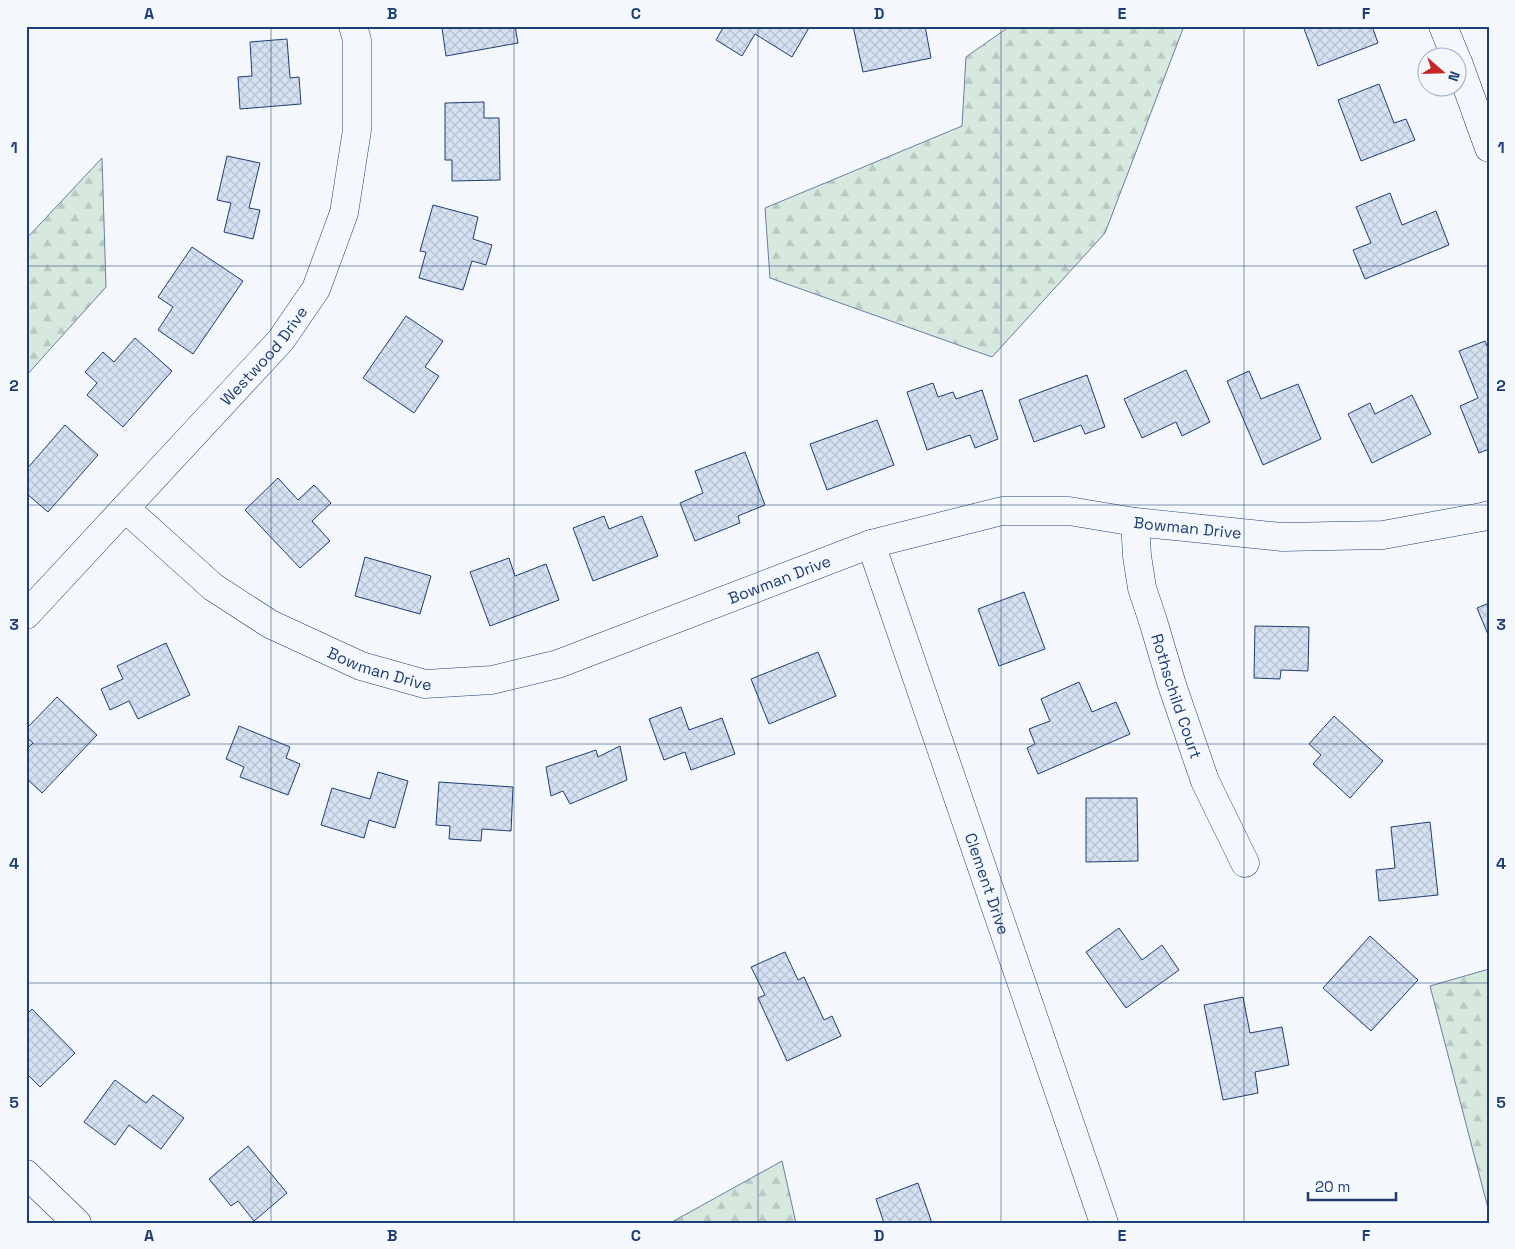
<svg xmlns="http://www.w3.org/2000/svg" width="1515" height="1249" viewBox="0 0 1515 1249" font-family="'Space Grotesk',sans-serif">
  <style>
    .forest { fill: url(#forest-firs); stroke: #687fa3 }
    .building { fill: url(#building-cross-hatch); stroke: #1d3f73 }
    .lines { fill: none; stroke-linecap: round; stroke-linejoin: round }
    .minor-casing { stroke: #1d3f73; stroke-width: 29 }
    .minor { stroke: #f4f7fb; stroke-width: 28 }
    .grid { fill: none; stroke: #1d3f73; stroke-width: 1; stroke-opacity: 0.55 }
    .labels { text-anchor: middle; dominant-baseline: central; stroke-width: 4; stroke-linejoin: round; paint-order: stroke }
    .street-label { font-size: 16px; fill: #1d3f73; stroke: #f4f7fb }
    .neatline { fill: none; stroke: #1d3f73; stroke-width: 2 }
    .grid-label { font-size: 16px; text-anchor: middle; font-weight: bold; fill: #1d3f73 }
  </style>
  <defs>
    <pattern id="forest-firs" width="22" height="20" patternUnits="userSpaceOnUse" patternTransform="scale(1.25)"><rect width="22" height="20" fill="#d7e8df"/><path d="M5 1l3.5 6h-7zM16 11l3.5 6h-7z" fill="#b8c8c3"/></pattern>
    <pattern id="building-cross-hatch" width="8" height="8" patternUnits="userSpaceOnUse" patternTransform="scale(1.25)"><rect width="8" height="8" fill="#d5e0f0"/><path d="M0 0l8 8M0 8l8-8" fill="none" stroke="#b6c1d1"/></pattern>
  </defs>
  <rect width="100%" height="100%" fill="#f4f7fb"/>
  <g class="forest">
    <polygon points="1010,26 1184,26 1105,233 992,357 770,278 765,208 962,126 966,57"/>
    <polygon points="102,158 106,287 26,376 26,239"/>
    <polygon points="1489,969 1489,1212 1430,986"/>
    <polygon points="782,1161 796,1223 670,1223"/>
  </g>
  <g class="building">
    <polygon points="452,26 515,26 518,43 446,56 442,28"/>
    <polygon points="724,26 810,26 792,57 755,34 742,56 716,40"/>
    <polygon points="853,26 925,26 931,58 863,72"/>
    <polygon points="1303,26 1372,26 1378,43 1318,66"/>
    <polygon points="287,39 290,78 299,77 301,104 240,109 238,77 252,76 250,42"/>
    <polygon points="1379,84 1394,123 1406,119 1415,140 1361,161 1338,100"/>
    <polygon points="484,102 484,118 499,118 500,180 452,181 452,160 445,160 445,103"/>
    <polygon points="227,156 260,163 249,208 260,210 253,239 224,232 231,203 217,200"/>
    <polygon points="1390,193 1402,225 1436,211 1449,245 1365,279 1353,250 1371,243 1356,207"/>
    <polygon points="433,205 478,217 473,239 492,245 486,265 472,261 463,290 419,278 426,252 420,251"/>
    <polygon points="192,247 243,281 193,354 158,330 173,307 158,297"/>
    <polygon points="406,316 443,341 425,367 439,376 414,413 363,378"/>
    <polygon points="135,338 172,371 123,427 87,395 97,383 85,372 103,352 114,362"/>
    <polygon points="1485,341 1489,350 1489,449 1479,453 1460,406 1478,398 1459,351"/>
    <polygon points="1186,370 1210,422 1182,436 1176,422 1142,438 1124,399"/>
    <polygon points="1249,371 1261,399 1298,384 1321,439 1263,465 1227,381"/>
    <polygon points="1087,375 1105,427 1085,434 1081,425 1034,442 1019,400"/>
    <polygon points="933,383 938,397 953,392 956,399 982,390 998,439 975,448 970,435 927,450 907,392"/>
    <polygon points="1412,395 1431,434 1372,463 1348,414 1370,403 1375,414"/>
    <polygon points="877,420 894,465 827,490 810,444"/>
    <polygon points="65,425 98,455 48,512 26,493 26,470"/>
    <polygon points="745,452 765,505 738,516 740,523 695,541 680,503 703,493 695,471"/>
    <polygon points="278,478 298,500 314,485 331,503 312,521 330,541 300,568 245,510"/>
    <polygon points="604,516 609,529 642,516 658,556 593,581 573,528"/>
    <polygon points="365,557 431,576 420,614 355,596"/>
    <polygon points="509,558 515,576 546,564 559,600 490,626 470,572"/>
    <polygon points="1024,592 1045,649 999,666 978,609"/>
    <polygon points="1489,603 1489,637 1477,608"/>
    <polygon points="1255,626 1309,627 1308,671 1281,670 1280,679 1254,678"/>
    <polygon points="166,643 190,695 138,719 129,701 110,710 101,689 123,679 117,666"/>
    <polygon points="818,652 836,696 769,724 751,679"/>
    <polygon points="1079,682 1092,712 1116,702 1130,734 1038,774 1027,748 1035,744 1029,729 1050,721 1041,699"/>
    <polygon points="57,697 97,735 42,793 26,778 26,750 33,743 26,737 26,729"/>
    <polygon points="681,707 689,730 722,718 735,754 691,770 685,752 664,760 649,719"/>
    <polygon points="1334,716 1383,761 1350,798 1313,764 1321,755 1309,744"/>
    <polygon points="239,726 290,747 286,758 300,764 288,795 240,777 244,767 226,759"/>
    <polygon points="620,746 627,780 570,804 563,791 551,796 546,767 596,750 598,757"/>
    <polygon points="378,772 408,781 395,828 369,820 364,838 321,825 332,788 370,799"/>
    <polygon points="439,782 513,787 511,831 482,829 481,841 449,839 450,826 436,825"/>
    <polygon points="1086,798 1137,798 1138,861 1086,862"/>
    <polygon points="1430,822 1438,895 1379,901 1376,870 1395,868 1391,827"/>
    <polygon points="1119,928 1142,960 1162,945 1179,970 1126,1008 1086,952"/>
    <polygon points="1370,936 1418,980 1371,1031 1323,988"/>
    <polygon points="785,952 798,980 804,977 824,1020 832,1016 841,1036 787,1061 758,998 765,995 751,967"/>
    <polygon points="1243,997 1250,1033 1282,1027 1289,1065 1255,1072 1258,1093 1223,1100 1204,1005"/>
    <polygon points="32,1009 75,1053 40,1087 26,1073 26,1061 28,1060 26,1058 26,1015"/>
    <polygon points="115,1080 146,1103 153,1095 184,1118 161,1149 129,1125 115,1145 84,1122"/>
    <polygon points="248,1146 287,1193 254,1221 238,1201 231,1206 209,1179"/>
    <polygon points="918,1183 932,1223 884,1223 876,1199"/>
  </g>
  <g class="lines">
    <defs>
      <g id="minor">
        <polyline points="1443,26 1456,58"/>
        <polyline points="1458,62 1489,148"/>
        <path id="s1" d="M125,508l88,79 57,37 91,42 64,18 67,-4 66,-16 313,-120 131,-33h67l66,11 147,15 101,-2 99,-18 7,-2"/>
        <path id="s2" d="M1135,522l2,34 5,32 11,33 19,64 33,96 40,82"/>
        <path id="s3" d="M871,544l233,679"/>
        <path id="s4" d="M26,615l255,-275 35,-51 28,-76 13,-83v-90l-4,-14"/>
        <polyline points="26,1174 77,1223"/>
      </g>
    </defs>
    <use href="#minor" class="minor-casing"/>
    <use href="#minor" class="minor"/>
  </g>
  <path class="grid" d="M271,26v1197M514,26v1197M758,26v1197M1001,26v1197M1244,26v1197M26,266h1463M26,505h1463M26,744h1463M26,983h1463"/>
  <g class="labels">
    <g class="street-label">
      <text stroke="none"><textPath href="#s4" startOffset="352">Westwood Drive</textPath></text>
      <text stroke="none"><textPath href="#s1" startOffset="1145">Bowman Drive</textPath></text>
      <text stroke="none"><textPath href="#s1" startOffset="725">Bowman Drive</textPath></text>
      <text stroke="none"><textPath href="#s1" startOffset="305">Bowman Drive</textPath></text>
      <text stroke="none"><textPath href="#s2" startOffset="180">Rothschild Court</textPath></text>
      <text stroke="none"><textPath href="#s3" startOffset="359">Clement Drive</textPath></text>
    </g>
  </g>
  <rect width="1515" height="1249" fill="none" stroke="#f4f7fb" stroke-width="55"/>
  <g transform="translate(1442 72) rotate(110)"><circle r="24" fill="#f4f7fb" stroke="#9eadc5"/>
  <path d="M0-4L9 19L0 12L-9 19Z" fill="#c62828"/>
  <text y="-8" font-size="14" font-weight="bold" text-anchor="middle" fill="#1d3f73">N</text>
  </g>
  <path d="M1308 1192v8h88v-8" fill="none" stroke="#1d3f73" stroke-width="2.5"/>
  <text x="1315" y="1192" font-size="15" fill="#1d3f73" stroke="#f4f7fb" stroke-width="4" paint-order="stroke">20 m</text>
  <rect x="28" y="28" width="1460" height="1194" class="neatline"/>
  <g class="grid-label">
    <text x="149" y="19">A</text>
    <text x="392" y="19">B</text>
    <text x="636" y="19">C</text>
    <text x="879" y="19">D</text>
    <text x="1122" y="19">E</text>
    <text x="1366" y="19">F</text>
    <text x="14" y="153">1</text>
    <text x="1501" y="153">1</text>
    <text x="14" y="391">2</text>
    <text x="1501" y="391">2</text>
    <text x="14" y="630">3</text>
    <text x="1501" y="630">3</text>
    <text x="14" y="869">4</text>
    <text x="1501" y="869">4</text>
    <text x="14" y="1108">5</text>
    <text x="1501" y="1108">5</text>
    <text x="149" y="1241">A</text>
    <text x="392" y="1241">B</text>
    <text x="636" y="1241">C</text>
    <text x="879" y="1241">D</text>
    <text x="1122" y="1241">E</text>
    <text x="1366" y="1241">F</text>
  </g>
</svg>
